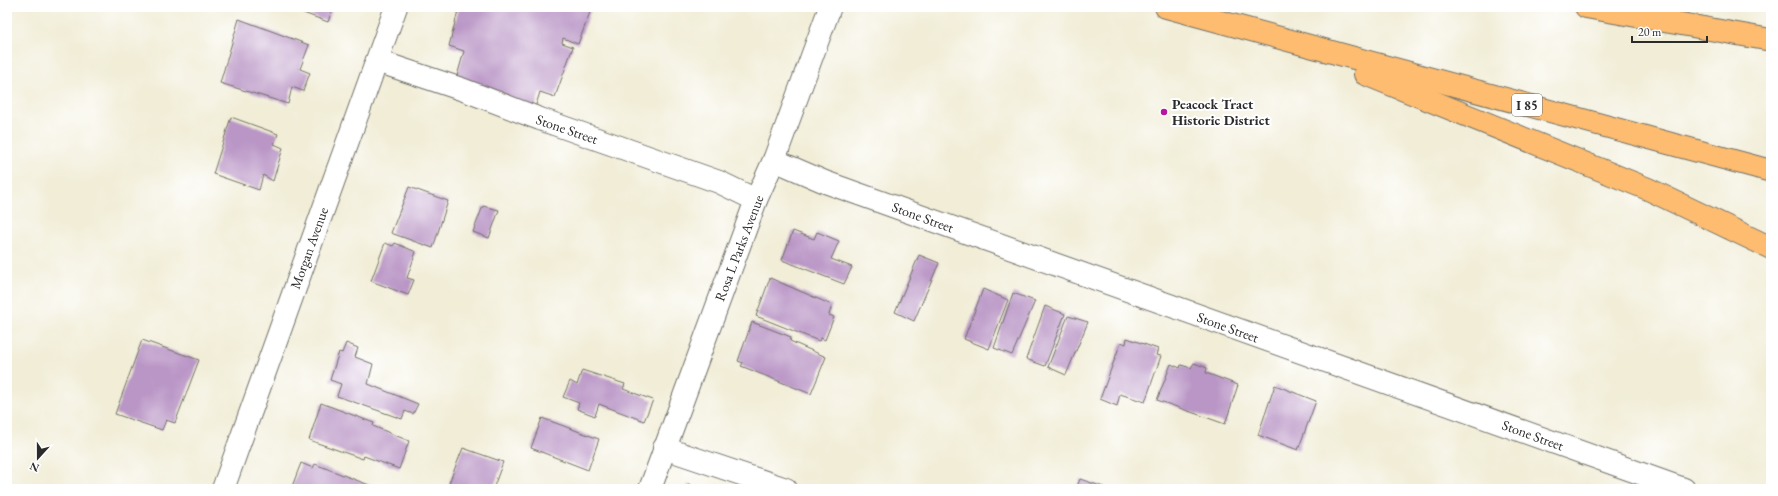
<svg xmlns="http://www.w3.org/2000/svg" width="1778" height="496" viewBox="0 0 1778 496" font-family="'EB Garamond',serif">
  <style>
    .building { fill: #ba96c6 }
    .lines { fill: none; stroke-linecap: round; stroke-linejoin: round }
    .minor-casing { stroke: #706f67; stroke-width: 24 }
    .highway-casing { stroke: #706f67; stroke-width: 24 }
    .minor { stroke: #fff; stroke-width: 22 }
    .highway { stroke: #fdbc6f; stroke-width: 22 }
    .poi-dot { fill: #b5179e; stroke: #fff; stroke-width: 1.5 }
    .labels { text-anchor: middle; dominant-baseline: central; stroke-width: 4; stroke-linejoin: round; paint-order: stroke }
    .shield { fill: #fff; stroke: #6b6b6b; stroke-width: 1 }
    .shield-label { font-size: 13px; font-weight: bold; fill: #2b2b2b }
    .poi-label { font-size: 14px; font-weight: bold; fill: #2b2b2b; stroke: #fff; text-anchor: start }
    .street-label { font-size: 14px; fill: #2b2b2b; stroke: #fff }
  </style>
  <rect width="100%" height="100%" fill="#fff"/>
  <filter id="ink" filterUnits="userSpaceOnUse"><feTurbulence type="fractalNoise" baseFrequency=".025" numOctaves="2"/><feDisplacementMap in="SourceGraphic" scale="8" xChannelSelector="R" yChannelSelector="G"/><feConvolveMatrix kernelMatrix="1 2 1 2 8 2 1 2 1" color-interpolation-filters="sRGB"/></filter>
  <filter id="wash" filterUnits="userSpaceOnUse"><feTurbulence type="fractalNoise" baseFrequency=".012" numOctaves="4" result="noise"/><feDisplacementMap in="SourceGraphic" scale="16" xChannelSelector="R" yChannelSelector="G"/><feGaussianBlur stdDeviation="0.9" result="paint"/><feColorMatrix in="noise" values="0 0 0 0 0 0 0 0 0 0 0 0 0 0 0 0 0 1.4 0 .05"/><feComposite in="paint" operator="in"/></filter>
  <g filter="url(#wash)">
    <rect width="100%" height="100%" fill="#f1edd7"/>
    <g id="blocks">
      <g class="building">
        <polygon points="287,7 333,7 328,22"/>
        <polygon points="459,7 592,7 578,44 563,38 562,43 573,47 555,97 540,92 535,108 456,80 464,51 449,46"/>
        <polygon points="239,19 309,45 300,69 310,73 303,91 292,87 288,104 220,83"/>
        <polygon points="231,117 278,134 274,144 283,148 273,181 263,175 259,190 213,174"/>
        <polygon points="409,187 448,201 433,248 391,233"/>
        <polygon points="483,206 499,210 489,238 473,232"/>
        <polygon points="793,231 814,239 817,232 839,241 831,259 852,267 844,284 782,260"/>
        <polygon points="385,243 393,246 395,243 416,252 407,278 414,280 408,295 371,281"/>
        <polygon points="919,255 939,263 914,321 895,312"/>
        <polygon points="770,278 832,305 829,315 834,317 825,340 821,338 819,341 756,316"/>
        <polygon points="983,289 1008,300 989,349 964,339"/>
        <polygon points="1013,293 1035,301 1012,355 994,348"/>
        <polygon points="1045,306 1065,314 1045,366 1026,359"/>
        <polygon points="1068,316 1088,322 1066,375 1048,367"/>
        <polygon points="752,322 791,337 790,341 826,357 811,394 741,366 743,363 738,361"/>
        <polygon points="1127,338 1158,349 1156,355 1161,356 1145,402 1120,394 1117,406 1100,399 1121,342 1126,344"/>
        <polygon points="142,340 199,360 175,423 166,420 162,430 115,414"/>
        <polygon points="346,343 358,348 355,357 373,364 368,384 418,404 413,414 405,411 402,419 337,396 341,384 330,380 339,352 342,353"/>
        <polygon points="1194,363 1207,368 1206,373 1238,385 1225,424 1157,400 1171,364 1180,368 1181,365 1191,368"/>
        <polygon points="582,370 625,384 623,389 653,400 644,421 599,404 595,416 577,409 579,403 563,397 570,381 577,385"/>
        <polygon points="1275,385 1316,401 1298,450 1258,435"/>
        <polygon points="321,403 374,423 373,426 409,441 399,469 364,456 363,459 309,440"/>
        <polygon points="542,418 599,439 588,470 531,448"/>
        <polygon points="463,448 503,462 493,489 465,489 449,483"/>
        <polygon points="301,463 313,468 315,464 379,489 291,489"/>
        <polygon points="1080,479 1109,489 1076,489"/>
        <polygon points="688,484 701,489 686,489"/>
      </g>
    </g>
  </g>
  <g filter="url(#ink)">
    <use href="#blocks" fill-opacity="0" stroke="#706f67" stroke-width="1"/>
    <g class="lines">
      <defs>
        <g id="minor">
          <polyline points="377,61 464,90 540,119 719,182 756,200"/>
          <polyline points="774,160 825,182 1684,489"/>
          <polyline points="664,448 786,489"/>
          <polyline points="223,489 396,7"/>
          <polyline points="650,489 756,200 774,160 830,7"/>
        </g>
        <g id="highway">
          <polyline points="1166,7 1771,171"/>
          <polyline points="1586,7 1771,40"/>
          <polyline points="1365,74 1648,189 1771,248"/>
        </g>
      </defs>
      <use href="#minor" class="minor-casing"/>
      <use href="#highway" class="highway-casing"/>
      <use href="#minor" class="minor"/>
      <use href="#highway" class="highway"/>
    </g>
  </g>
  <circle class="poi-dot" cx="1164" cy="112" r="4"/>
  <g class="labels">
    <rect class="shield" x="1512" y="94" width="30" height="22" rx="3"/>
    <g class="shield-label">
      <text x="1527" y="105">I 85</text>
    </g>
    <g class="poi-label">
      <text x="1172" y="104">Peacock Tract<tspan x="1172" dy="16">Historic District</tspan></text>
    </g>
    <g class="street-label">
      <text transform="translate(567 129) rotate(19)">Stone Street</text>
      <text transform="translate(923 217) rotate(20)">Stone Street</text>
      <text transform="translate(309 248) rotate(-70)">Morgan Avenue</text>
      <text transform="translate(739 248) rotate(-69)">Rosa L Parks Avenue</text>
      <text transform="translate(1228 327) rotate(20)">Stone Street</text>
      <text transform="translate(1533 435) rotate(20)">Stone Street</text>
    </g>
  </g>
  <rect width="1778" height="496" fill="none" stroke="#fff" stroke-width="24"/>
  <g transform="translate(38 458) rotate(201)" stroke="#ffffff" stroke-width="3" paint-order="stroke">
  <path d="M0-3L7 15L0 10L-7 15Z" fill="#2b2b2b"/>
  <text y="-6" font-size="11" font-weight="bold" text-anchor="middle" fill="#2b2b2b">N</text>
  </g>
  <path d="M1632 36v6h75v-6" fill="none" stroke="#2b2b2b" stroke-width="2"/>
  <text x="1638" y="36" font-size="12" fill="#2b2b2b" stroke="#ffffff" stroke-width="3" paint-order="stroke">20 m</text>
</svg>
